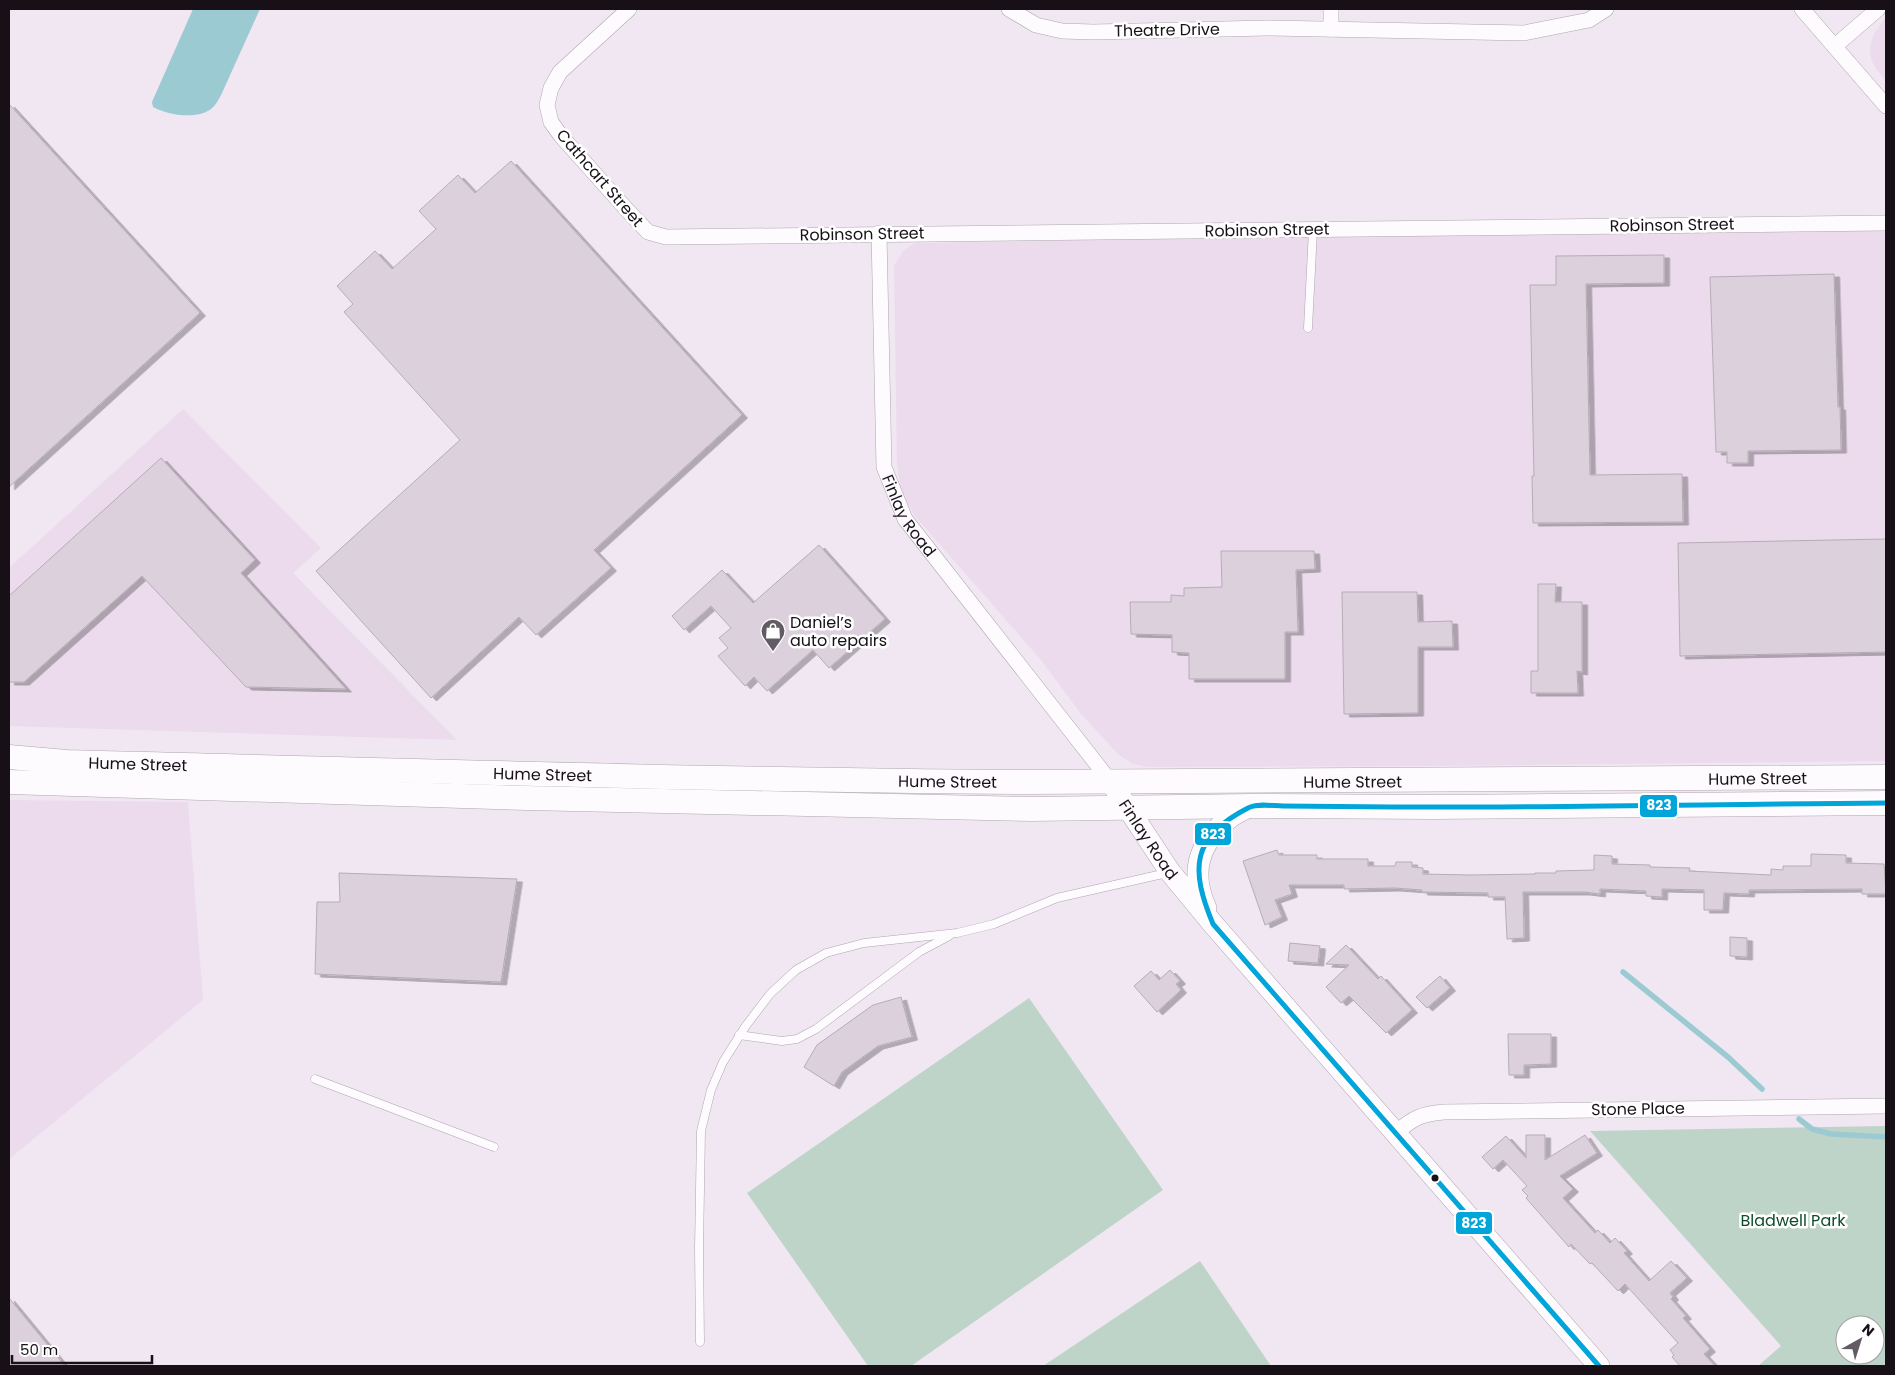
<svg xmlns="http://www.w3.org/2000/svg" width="1895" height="1375" viewBox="0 0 1895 1375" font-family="Poppins,sans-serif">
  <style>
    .built { fill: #ecdbed }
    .green { fill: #bfd4c9; fill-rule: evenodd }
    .water { fill: #9ccad2 }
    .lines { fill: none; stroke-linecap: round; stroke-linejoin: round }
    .stream { stroke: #9ccad2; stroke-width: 5.5 }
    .building { fill: #dcd0dc; stroke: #b4adb4; filter: url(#shadow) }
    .lane-casing { stroke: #ada6ae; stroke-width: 9 }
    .street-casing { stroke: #ada6ae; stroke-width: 16 }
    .secondary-casing { stroke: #ada6ae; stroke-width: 22 }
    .primary-casing { stroke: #ada6ae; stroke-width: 25 }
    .lane { stroke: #fdfbfd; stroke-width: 8 }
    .street { stroke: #fdfbfd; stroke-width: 15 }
    .secondary { stroke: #fdfbfd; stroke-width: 21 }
    .primary { stroke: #fdfbfd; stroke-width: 24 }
    .bus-1-casing { stroke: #fff; stroke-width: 9 }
    .bus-1 { stroke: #02a5d9; stroke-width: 5 }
    .bus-dot { fill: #171117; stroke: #fff; stroke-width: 2 }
    .labels { text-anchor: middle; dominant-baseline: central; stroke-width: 5; stroke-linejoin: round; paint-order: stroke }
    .street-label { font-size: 16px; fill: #171117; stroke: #fff }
    .poi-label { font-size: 16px; fill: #171117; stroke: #fff; text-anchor: start }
    .park-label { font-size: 16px; fill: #0c4b2c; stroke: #fff }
    .line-badge { stroke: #fff; stroke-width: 2 }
    .badge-label { font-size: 14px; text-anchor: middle; font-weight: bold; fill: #fff }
  </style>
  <defs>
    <filter id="shadow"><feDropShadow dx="5.5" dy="3" stdDeviation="0" flood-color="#0004"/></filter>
  </defs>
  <rect width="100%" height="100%" fill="#f1e7f2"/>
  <g class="built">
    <polygon points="1886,16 1886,81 1876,69 1871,59 1870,46 1874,34"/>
    <polygon points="1886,227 1886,761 1431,766 1148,767 1133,764 1119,755 1081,714 1041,660 914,515 901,492 897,465 894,266 903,251 911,245 917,243"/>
    <polygon points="183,409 321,548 293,573 457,740 9,726 9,568"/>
    <polygon points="9,800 188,802 203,1000 9,1159"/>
  </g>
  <g class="green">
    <polygon points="1029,998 1163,1190 911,1366 868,1366 747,1193"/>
    <path d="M1886,1126v240h-128l23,-20 -191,-215zM1845,1325h30v30h-30z"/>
    <polygon points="1200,1261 1271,1366 1043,1366"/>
  </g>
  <path class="water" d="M193,9h67l-38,84c-3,6 -6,12 -11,16 -15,11 -43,6 -58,-2l-1,-5z"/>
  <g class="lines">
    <g class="stream">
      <polyline points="1623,972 1728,1057 1762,1089"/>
      <polyline points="1799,1119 1812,1129 1831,1134 1886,1137"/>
    </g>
  </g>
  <g class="building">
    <polygon points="9,104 200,313 9,487"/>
    <polygon points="511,161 742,415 594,550 611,568 536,635 519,617 431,698 316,571 460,440 344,312 353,304 337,286 375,251 392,269 436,229 419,211 458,175 475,193"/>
    <polygon points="1664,255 1664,283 1586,284 1590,475 1682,474 1683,522 1533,523 1532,476 1534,476 1530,285 1556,285 1556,256"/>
    <polygon points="1834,274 1838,407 1840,407 1841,450 1748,451 1748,463 1727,463 1727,452 1716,452 1710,277"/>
    <polygon points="161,458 255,560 241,573 346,689 246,687 142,576 24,682 9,682 9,596"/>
    <polygon points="1886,539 1886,652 1680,656 1678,543"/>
    <polygon points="819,545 885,619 829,668 813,650 767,691 754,677 745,686 718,656 728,648 719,638 731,628 711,606 684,630 672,616 722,570 753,603"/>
    <polygon points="1221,551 1314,551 1315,569 1296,570 1298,632 1285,632 1285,679 1189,679 1189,653 1172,652 1172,635 1131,634 1130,602 1171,602 1171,595 1184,596 1184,588 1222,587"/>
    <polygon points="1538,584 1556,584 1555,602 1582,602 1582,672 1577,671 1578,693 1531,693 1531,671 1538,671"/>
    <polygon points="1342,592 1417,592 1418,622 1452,621 1453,647 1418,647 1418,713 1344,714"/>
    <polygon points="1277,850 1279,855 1317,855 1317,859 1368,859 1368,866 1395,866 1396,862 1412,862 1412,867 1423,868 1423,874 1471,875 1535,874 1535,873 1556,873 1556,871 1594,870 1594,855 1612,856 1612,864 1650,865 1650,867 1690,868 1689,871 1771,875 1771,869 1783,870 1783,866 1811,866 1811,854 1846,855 1846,863 1884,864 1886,894 1862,894 1862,889 1749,890 1749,894 1724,893 1723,910 1704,910 1704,890 1662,889 1662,897 1646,896 1646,891 1600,889 1600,894 1585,892 1523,892 1524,938 1507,939 1505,897 1488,897 1488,893 1422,892 1422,890 1395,888 1344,889 1344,885 1289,885 1292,894 1275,900 1282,917 1265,925 1243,861"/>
    <polygon points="339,873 517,879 501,982 315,974 317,902 340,902"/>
    <polygon points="1730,937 1747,938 1747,957 1730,956"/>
    <polygon points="1290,943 1320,946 1318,963 1288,961"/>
    <polygon points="1346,945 1378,979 1381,976 1412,1010 1386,1033 1349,996 1341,1003 1326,987 1349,965 1326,964"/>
    <polygon points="1170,970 1180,981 1176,984 1181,990 1157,1012 1134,986 1151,971 1159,980"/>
    <polygon points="1440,976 1450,988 1427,1008 1416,997"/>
    <polygon points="901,997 912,1037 878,1046 842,1072 834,1086 804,1067 817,1045 873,1005"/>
    <polygon points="1508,1034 1551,1034 1551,1064 1524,1065 1524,1075 1509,1075"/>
    <polygon points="1526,1135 1545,1135 1545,1160 1585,1135 1597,1153 1560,1176 1573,1189 1563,1198 1595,1233 1598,1230 1610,1243 1615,1238 1627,1251 1624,1253 1649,1281 1671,1261 1687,1278 1670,1293 1673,1297 1671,1299 1686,1316 1683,1318 1710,1349 1704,1354 1715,1366 1680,1366 1672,1357 1674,1355 1670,1350 1678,1343 1625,1284 1618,1291 1592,1263 1590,1264 1571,1244 1569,1247 1526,1198 1528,1196 1522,1190 1527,1186 1503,1160 1493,1169 1482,1157 1506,1136 1526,1158"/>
    <polygon points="9,1298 65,1366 9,1366"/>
  </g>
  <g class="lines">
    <defs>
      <g id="lane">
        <polyline points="1308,328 1313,230"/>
        <polyline points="739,1035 782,1041 797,1039 816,1029 919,952 949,936"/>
        <polyline points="315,1079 494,1147"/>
        <polyline points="700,1342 699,1248 701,1131 711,1090 723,1062 745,1027 770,994 796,970 826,953 864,943 957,933 994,924 1057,898 1167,873"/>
      </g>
      <g id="street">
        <polyline points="629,9 560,72 551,88 547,105 551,122 561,136 628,211 648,232 666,237 1886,223"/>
        <polyline points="1009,9 1036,25 1062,31 1093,32 1267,28 1524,33 1589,20 1606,9"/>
        <polyline points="1802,9 1886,106"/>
        <polyline points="1331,29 1331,9"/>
        <polyline points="1835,46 1878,9"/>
        <path id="s1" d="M879,233l5,234 21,52 205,262"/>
        <path d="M1395,1133c19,-15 25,-19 49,-21l442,-6"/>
      </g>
      <g id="secondary">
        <path id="s2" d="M1110,781l60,91 43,52 386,442"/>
        <path d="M1206,908c-16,-34 -8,-64 21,-88 6,-6 16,-10 24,-14"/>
      </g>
      <g id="primary">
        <path id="s3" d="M9,757l57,5c320,8 640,18 960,20 287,1 574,-2 860,-5"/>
        <polyline points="9,782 527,798 1032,809 1251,806 1432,807 1886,803"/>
      </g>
    </defs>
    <use href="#lane" class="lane-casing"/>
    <use href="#street" class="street-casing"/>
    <use href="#secondary" class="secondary-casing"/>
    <use href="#primary" class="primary-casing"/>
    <use href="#lane" class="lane"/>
    <use href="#street" class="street"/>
    <use href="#secondary" class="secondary"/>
    <use href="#primary" class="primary"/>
    <defs>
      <path id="bus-1" d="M1599,1366l-386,-442c-23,-55 -22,-87 35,-116 9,-5 25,-2 35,-2 37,0 73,1 110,1 164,1 329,-3 493,-4"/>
    </defs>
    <use href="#bus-1" class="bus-1-casing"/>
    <use href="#bus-1" class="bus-1"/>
  </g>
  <defs>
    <symbol id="shop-pin" viewBox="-11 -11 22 30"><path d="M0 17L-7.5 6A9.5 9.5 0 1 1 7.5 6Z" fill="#635c64" stroke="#fff"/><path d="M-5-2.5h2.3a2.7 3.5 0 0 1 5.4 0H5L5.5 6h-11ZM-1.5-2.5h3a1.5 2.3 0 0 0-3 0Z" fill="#fff"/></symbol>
  </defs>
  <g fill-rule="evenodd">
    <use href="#shop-pin" x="759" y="617" width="28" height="38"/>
  </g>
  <circle class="bus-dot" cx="1435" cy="1178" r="4.5"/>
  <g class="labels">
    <g class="street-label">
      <text transform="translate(1167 30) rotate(-1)">Theatre Drive</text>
      <text transform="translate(600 178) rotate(49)">Cathcart Street</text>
      <text transform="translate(1672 225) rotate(-1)">Robinson Street</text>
      <text transform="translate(1267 230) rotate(-1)">Robinson Street</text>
      <text transform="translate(862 234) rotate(-1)">Robinson Street</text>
      <text stroke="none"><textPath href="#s1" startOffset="289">Finlay Road</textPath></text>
      <text stroke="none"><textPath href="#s3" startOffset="129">Hume Street</textPath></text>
      <text stroke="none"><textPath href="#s3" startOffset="534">Hume Street</textPath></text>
      <text stroke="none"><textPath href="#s3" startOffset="1749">Hume Street</textPath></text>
      <text stroke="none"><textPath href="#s3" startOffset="939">Hume Street</textPath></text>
      <text stroke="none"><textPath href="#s3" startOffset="1344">Hume Street</textPath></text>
      <text stroke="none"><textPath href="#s2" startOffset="70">Finlay Road</textPath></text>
      <text transform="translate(1638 1109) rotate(-1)">Stone Place</text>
    </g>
    <g class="poi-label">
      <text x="790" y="622">Daniel’s<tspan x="790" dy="18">auto repairs</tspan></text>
    </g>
    <g class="park-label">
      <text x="1793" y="1220">Bladwell Park</text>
    </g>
  </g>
  <g class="line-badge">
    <rect x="1639" y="794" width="39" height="24" rx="5" fill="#02a5d9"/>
    <rect x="1194" y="822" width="38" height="24" rx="5" fill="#02a5d9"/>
    <rect x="1455" y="1211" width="38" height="24" rx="5" fill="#02a5d9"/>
  </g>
  <g class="badge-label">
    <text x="1659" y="810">823</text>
    <text x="1213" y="839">823</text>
    <text x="1474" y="1228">823</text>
  </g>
  <rect width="1895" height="1375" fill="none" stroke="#171117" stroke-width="20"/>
  <g transform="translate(1860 1340) rotate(39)"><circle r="24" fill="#ffffff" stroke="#a2a0a2"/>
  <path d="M0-4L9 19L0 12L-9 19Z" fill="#635c64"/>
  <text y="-8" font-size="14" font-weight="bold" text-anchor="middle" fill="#171117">N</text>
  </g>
  <path d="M12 1355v8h140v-8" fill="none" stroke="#171117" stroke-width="2.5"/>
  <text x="20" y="1355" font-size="15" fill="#171117" stroke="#ffffff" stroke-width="4" paint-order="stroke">50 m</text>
</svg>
